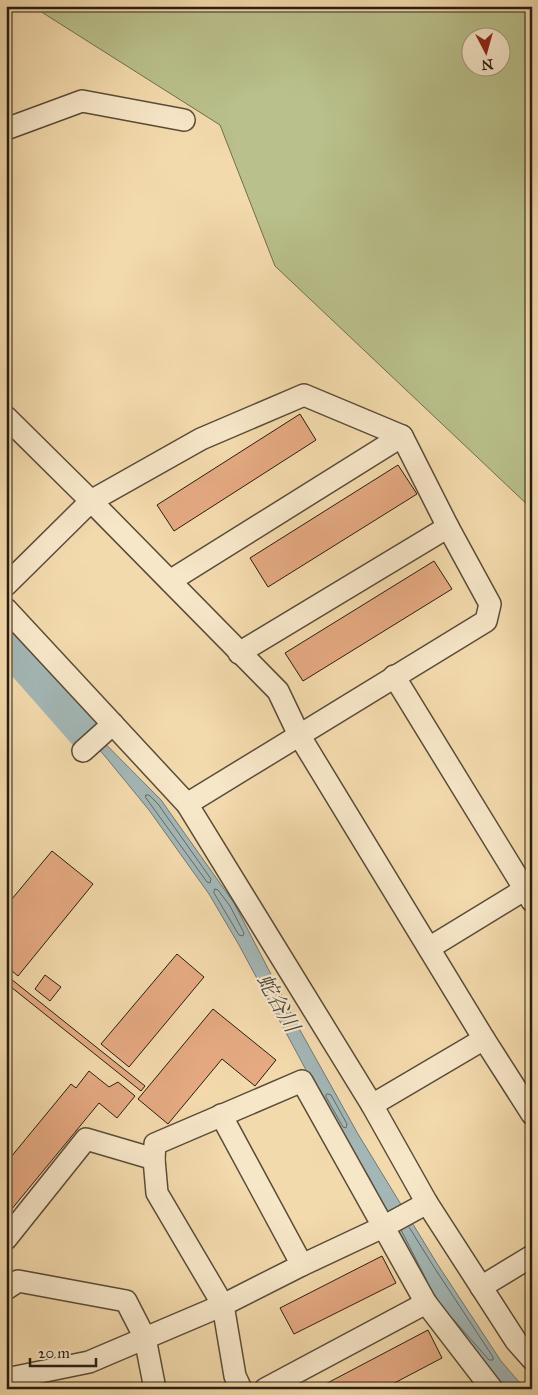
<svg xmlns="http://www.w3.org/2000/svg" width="538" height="1395" viewBox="0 0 538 1395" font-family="'IM FELL Great Primer','Noto Serif JP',serif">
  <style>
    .green { fill: #b9c08b; stroke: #706e4e; fill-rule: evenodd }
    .water { fill: #a3b7b6; stroke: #717974 }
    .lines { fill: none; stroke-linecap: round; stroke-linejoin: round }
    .shore { stroke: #656a64; stroke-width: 1 }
    .river { stroke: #a3b7b6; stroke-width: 40 }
    .building { fill: #e5aa82; stroke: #271d12 }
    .minor-casing { stroke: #5a4c38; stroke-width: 24 }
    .minor { stroke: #f7e7c9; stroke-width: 21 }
    .labels { text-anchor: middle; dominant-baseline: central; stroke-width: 4.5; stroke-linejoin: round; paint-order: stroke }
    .water-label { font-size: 21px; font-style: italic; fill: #4c4b43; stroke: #f7e7c9 }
  </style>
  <rect width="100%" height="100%" fill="#f3daac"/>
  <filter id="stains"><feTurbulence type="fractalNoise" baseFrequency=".004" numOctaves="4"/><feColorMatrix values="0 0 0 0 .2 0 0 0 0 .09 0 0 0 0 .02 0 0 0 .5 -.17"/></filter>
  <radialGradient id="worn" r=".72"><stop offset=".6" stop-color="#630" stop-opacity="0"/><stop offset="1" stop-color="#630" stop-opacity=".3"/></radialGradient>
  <path class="green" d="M32,6h500v503l-257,-243 -55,-141zM470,38h30v30h-30z"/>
  <polygon class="water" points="6,642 51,689 161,800 234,903 301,1032 358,1134 436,1262 501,1361 525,1389 507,1389 433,1303 369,1177 335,1124 239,945 209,894 149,810 104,755 19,661 6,651"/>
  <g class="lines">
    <g class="shore">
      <polygon points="146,795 149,795 158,804 211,879 210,883 207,882 146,798"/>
      <polygon points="215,889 218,890 230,906 244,933 243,936 239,935 214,893"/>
      <polygon points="328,1094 331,1095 347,1124 346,1128 343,1127 326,1097 326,1095"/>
      <polyline points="409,1227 432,1264 493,1357 493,1360 489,1360 453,1319"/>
      <polyline points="401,1230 426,1279"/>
    </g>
    <polyline class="river" points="6,641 14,648 88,732"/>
  </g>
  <g class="building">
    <polygon points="300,414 316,440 174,531 157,505"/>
    <polygon points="398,465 417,494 268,587 250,558"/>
    <polygon points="434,561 452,589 303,681 285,653"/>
    <polygon points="52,851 93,884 18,976 6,966 6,906"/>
    <polygon points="177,954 204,977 129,1067 101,1044"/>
    <polygon points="6,975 145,1086 141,1091 6,983"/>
    <polygon points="45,975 61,987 50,1001 35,989"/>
    <polygon points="213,1009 276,1060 255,1086 222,1059 168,1124 138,1099"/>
    <polygon points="89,1071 109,1087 118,1082 135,1096 117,1118 99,1103 6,1216 6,1163 71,1084 76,1088"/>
    <polygon points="382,1256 396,1283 294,1334 280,1308"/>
    <polygon points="428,1330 442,1358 383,1389 316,1389"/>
  </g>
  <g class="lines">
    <defs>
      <g id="minor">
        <polyline points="6,129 82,101 184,120"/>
        <polyline points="6,417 91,501 201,439 304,395 402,436 448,527 490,604 486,621 187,804"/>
        <polyline points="170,581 402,436"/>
        <polyline points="6,585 91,501 278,691 299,735 484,1039 532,1114"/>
        <polyline points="6,609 187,804 372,1105 427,1203 516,1341 532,1359"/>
        <polyline points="239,653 448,527"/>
        <polyline points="394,676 532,901"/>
        <polyline points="83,751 113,724"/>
        <polyline points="429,948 532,885"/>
        <polyline points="372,1105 484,1039"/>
        <polyline points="221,1115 302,1265"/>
        <polyline points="6,1239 86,1139 154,1159"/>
        <polyline points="481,1287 532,1256"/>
        <polyline points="6,1289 18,1281 126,1301 145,1338 155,1389"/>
        <polyline points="6,1379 89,1362 223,1305 302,1265 383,1227 427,1203"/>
        <polyline points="241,1389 235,1376 223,1305 157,1193 154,1159 155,1144 302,1081 426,1303 492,1389"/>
        <polyline points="265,1389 426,1303"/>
      </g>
    </defs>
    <use href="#minor" class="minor-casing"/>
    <use href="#minor" class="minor"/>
  </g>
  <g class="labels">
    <g class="water-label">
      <text transform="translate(278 1003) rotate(60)">蛇谷川</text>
    </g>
  </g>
  <rect width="538" height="1395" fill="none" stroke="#f3daac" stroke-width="25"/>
  <rect x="8" y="8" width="523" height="1380" fill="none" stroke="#271d12" stroke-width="2.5"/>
  <rect x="12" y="12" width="513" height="1370" fill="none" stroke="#271d12"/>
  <g transform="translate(486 52) rotate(174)"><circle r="24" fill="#f7e7c9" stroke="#a49680"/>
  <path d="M0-4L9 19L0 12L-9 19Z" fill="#8f2418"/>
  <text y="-8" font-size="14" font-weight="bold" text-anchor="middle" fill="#271d12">N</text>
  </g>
  <path d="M30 1358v8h66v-8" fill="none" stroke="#271d12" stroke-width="2.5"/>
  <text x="38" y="1358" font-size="15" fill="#271d12" stroke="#f7e7c9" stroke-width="4" paint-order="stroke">20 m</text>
  <rect width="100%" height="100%" filter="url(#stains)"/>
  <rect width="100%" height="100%" fill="url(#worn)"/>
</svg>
